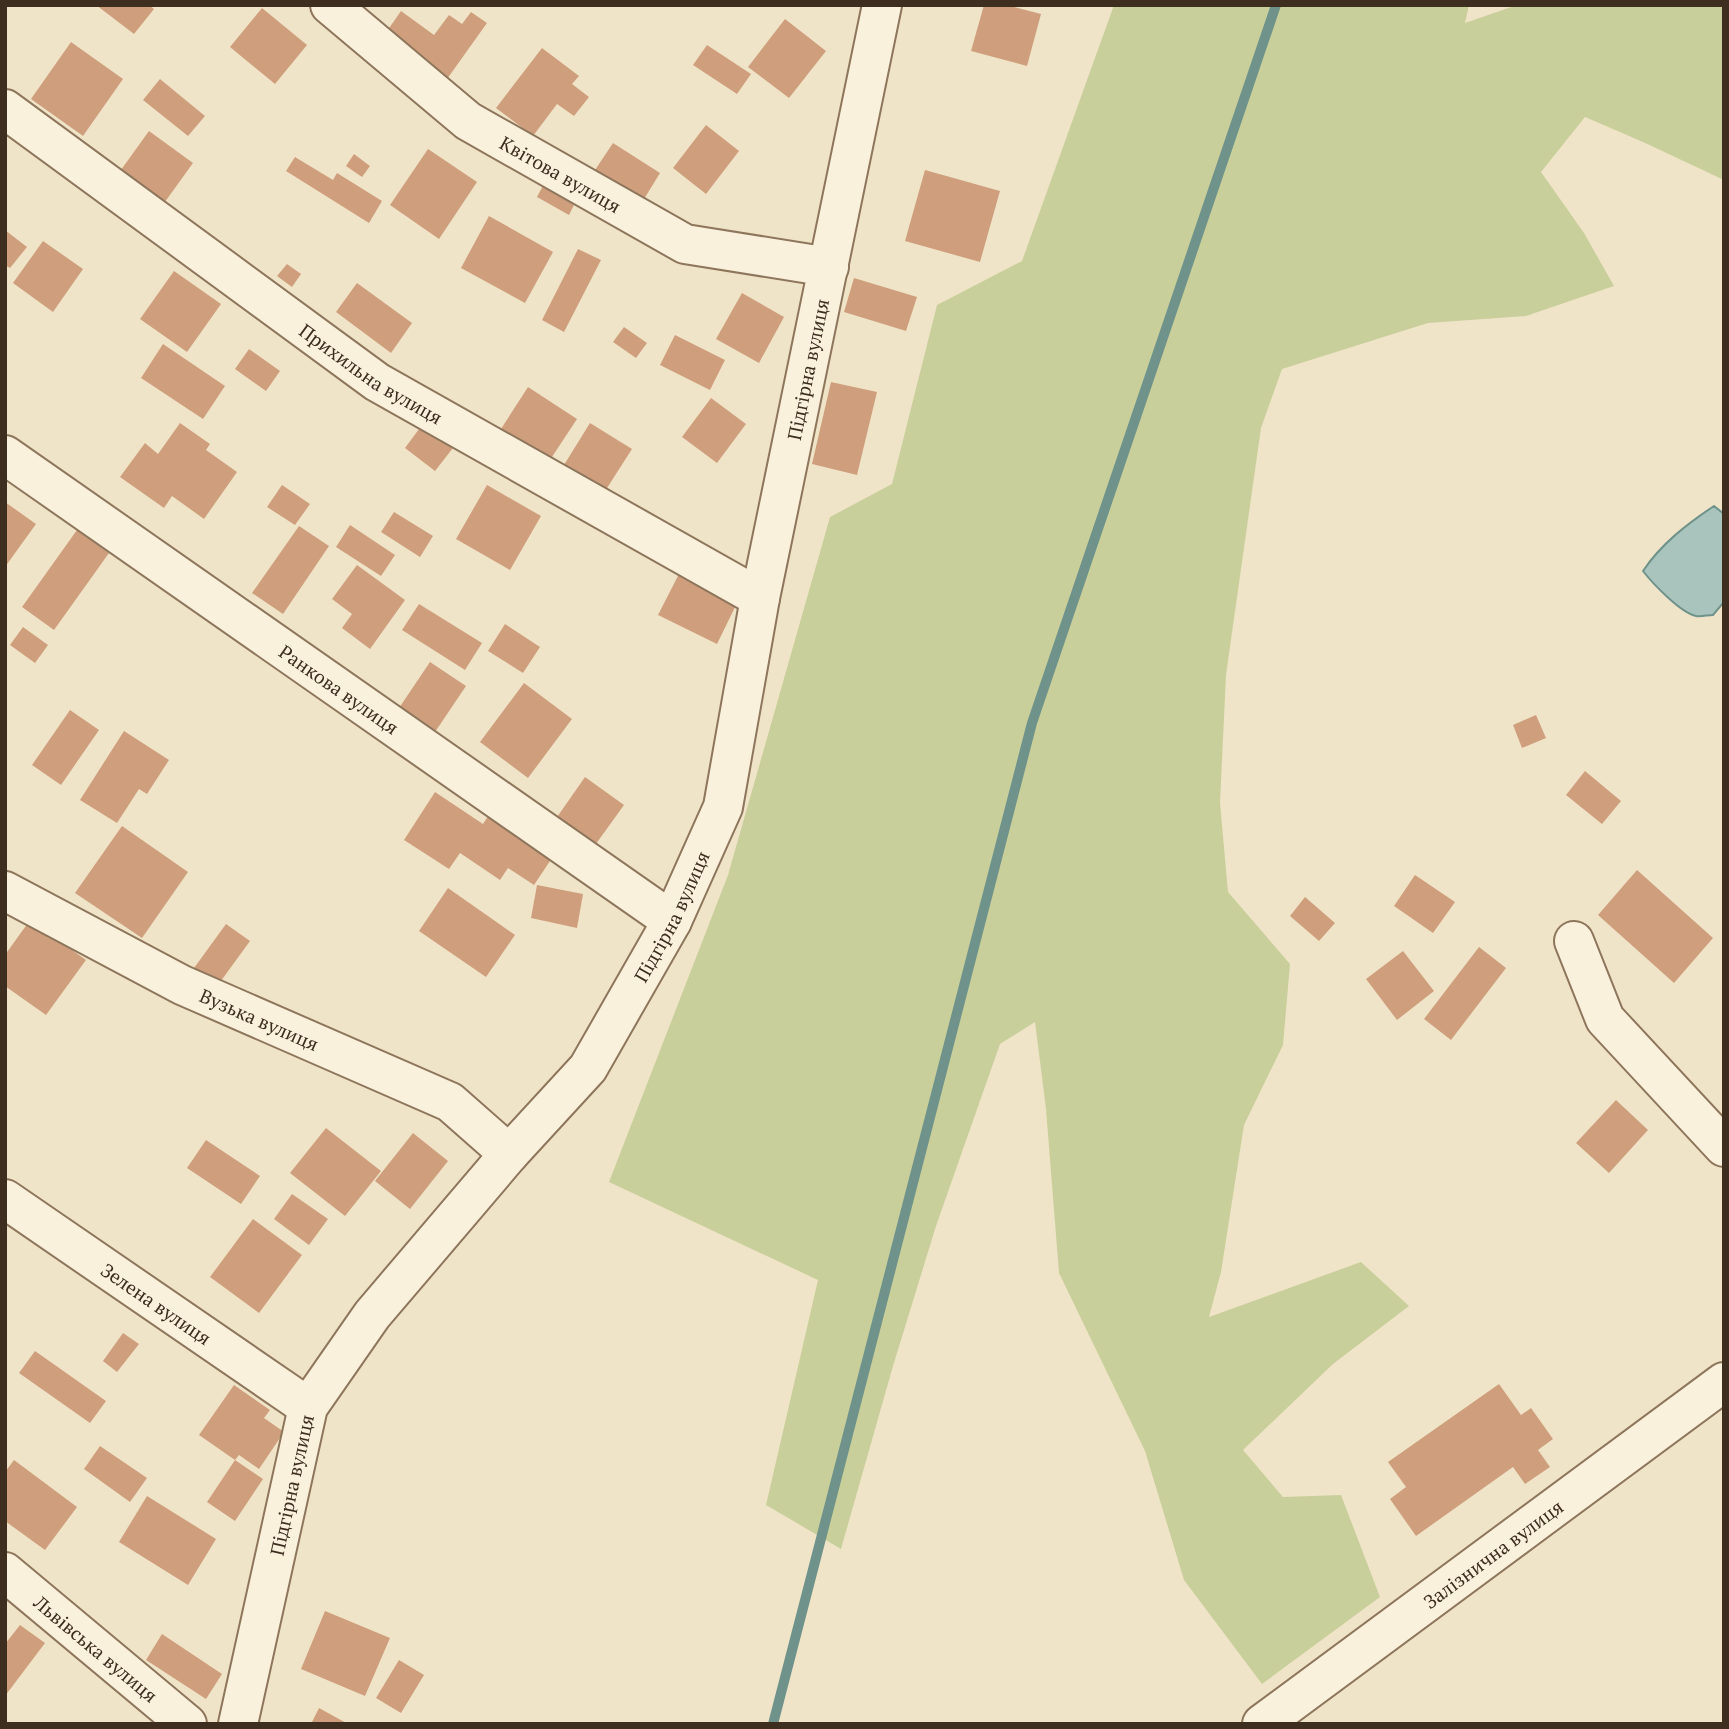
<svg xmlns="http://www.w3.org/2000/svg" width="1729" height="1729" viewBox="0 0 1729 1729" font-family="'PT Serif',serif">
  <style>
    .green { fill: #c9cf9b }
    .water { fill: #a9c4bc; stroke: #6f938a; stroke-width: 2 }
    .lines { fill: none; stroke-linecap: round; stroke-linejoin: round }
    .stream { stroke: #6f938a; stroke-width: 10 }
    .building { fill: #cf9f7d }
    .minor-casing { stroke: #8d765c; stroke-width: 42 }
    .minor { stroke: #faf1dc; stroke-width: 38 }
    .labels { text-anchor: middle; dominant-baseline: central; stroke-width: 5; stroke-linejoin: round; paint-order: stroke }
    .street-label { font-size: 19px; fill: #3d2e20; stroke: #f7eed8 }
  </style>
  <rect width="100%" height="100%" fill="#f0e4c8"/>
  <polygon class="green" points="1114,5 1469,5 1465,23 1517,5 1724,5 1724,180 1643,142 1585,117 1541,172 1584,233 1614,286 1526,316 1428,323 1282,369 1261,428 1226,675 1220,803 1228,892 1290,964 1283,1045 1244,1125 1221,1272 1209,1317 1361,1262 1409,1306 1333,1364 1243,1450 1283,1497 1341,1495 1380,1597 1262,1684 1184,1580 1145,1451 1059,1273 1046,1109 1035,1022 1000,1044 936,1226 893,1366 841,1549 766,1505 818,1280 609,1182 728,875 830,517 892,484 937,305 1022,261"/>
  <path class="water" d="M1714,506l10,8v88l-11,13c-5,0 -12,2 -17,1 -15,-3 -43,-32 -53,-45 18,-27 44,-47 71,-65z"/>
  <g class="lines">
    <polyline class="stream" points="773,1724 1032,723 1276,5"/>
  </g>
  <g class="building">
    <polygon points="96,5 149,5 154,9 134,34"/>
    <polygon points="984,5 1007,5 1041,14 1027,66 971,51"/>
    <polygon points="262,8 307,45 275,84 230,47"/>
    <polygon points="401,11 434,35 449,15 462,24 471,12 487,23 447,79 385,34"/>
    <polygon points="785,19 826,51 789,98 748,67"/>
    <polygon points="71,42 123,79 83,136 31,99"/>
    <polygon points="707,45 751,74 737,94 693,65"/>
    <polygon points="542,48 579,76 572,84 589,97 574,116 557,104 533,136 496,108"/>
    <polygon points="160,79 205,116 188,136 143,100"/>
    <polygon points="706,125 739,151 706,194 673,168"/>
    <polygon points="149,131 193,163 162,206 118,174"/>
    <polygon points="613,143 660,173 641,204 593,173"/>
    <polygon points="428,149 477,182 439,239 390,205"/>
    <polygon points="354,154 370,166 362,177 346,166"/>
    <polygon points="295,157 333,180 337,173 382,201 369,223 286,171"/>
    <polygon points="925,170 1000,191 980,262 905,241"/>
    <polygon points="547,178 579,195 569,215 537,197"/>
    <polygon points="489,216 553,252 525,303 461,268"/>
    <polygon points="5,230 27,247 10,268 5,265"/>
    <polygon points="43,241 83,269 53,312 13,283"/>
    <polygon points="578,249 601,260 564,332 542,320"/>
    <polygon points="287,264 301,274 292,287 277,276"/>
    <polygon points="174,271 221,304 187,352 140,319"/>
    <polygon points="854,278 917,297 906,331 844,312"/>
    <polygon points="357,283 412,323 391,353 336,312"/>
    <polygon points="742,293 784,317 759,363 716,339"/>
    <polygon points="624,327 647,343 636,358 613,342"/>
    <polygon points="675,335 725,360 710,390 660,365"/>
    <polygon points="163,344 225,386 203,419 141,378"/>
    <polygon points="249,349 280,371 266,391 235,369"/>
    <polygon points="831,382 877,392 857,475 812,464"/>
    <polygon points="528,387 577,419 548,463 499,432"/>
    <polygon points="711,398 746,424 717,463 682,437"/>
    <polygon points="180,423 210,444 206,450 237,472 204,519 172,496 164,508 120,477 145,443 158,454"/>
    <polygon points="590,423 632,449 600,499 559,473"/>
    <polygon points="422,425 453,448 435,471 405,448"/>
    <polygon points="282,485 310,504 295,525 267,507"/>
    <polygon points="487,485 541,516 510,570 456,539"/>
    <polygon points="5,502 36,524 5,567"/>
    <polygon points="394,512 433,536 420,557 381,532"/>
    <polygon points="350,525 395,555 381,576 336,547"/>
    <polygon points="299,526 329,546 283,614 252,593"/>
    <polygon points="77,530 109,553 54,630 22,607"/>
    <polygon points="357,565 405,600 370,649 342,628 352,614 332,599"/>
    <polygon points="682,568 740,597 717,644 658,615"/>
    <polygon points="419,604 482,643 465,670 402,630"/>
    <polygon points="505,624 540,647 523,673 488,651"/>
    <polygon points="23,627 48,645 35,663 10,645"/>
    <polygon points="430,662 466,686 433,735 397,711"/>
    <polygon points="524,683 572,719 528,778 480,742"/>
    <polygon points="70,710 99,730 61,785 32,765"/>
    <polygon points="1536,715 1546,738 1522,748 1513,725"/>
    <polygon points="124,731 169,760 147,794 139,789 117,823 80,800"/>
    <polygon points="1585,771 1621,801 1602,824 1566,795"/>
    <polygon points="585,777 624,805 593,848 555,820"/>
    <polygon points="435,792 483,824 492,810 556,852 534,885 508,868 500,880 460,853 449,869 404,840"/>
    <polygon points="122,826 188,872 142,938 75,893"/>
    <polygon points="1637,870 1713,938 1674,983 1598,915"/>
    <polygon points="1415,875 1455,902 1433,933 1394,906"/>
    <polygon points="537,885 583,894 577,928 531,918"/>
    <polygon points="448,888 515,935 486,977 419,931"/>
    <polygon points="1305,897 1335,923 1319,941 1290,916"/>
    <polygon points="30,920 86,960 46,1015 5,986 5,955"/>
    <polygon points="226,924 250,941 218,985 194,968"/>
    <polygon points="1479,947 1506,968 1451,1040 1424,1019"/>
    <polygon points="1403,951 1434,991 1397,1020 1366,979"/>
    <polygon points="1616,1100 1648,1130 1609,1173 1576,1143"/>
    <polygon points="326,1128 381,1171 345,1216 290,1173"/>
    <polygon points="413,1133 448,1161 410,1209 375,1181"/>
    <polygon points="206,1140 260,1176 241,1204 187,1168"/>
    <polygon points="292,1194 328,1219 309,1245 274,1219"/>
    <polygon points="253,1219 302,1255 259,1313 210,1277"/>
    <polygon points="123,1333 139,1344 117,1372 103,1361"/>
    <polygon points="35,1351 106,1401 90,1423 19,1373"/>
    <polygon points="1499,1384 1521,1415 1531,1408 1553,1439 1538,1450 1550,1467 1525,1484 1513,1467 1416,1536 1390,1499 1406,1487 1388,1462"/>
    <polygon points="234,1385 270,1410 264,1418 284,1432 259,1469 239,1455 235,1460 263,1479 235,1521 207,1502 235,1460 199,1435"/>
    <polygon points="100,1446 147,1478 130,1502 84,1469"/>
    <polygon points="14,1460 77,1507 45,1550 5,1521 5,1472"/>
    <polygon points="147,1496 216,1539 188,1585 119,1542"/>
    <polygon points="325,1611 390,1638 365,1696 301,1669"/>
    <polygon points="20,1625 45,1643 5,1696 5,1644"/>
    <polygon points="162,1634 222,1674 206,1699 146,1660"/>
    <polygon points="399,1660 424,1675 401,1713 376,1698"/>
    <polygon points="319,1708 348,1724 311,1724"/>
  </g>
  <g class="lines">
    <defs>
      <g id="minor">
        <path id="s1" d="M330,5l138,116 217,123 144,23"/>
        <path id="s2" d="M5,109l372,273 383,216"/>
        <path id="s3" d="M5,455l667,466"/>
        <path id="s4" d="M5,891l177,94 268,117 59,52"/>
        <polyline points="1574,941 1605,1019 1724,1147"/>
        <path id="s5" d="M5,1199l303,208"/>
        <path id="s6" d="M5,1572l182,152"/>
        <path id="s7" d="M238,1724l70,-317 64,-92 137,-161 79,-86 84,-147 51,-114 37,-209 122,-593"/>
        <path id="s8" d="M1262,1724l462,-342"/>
      </g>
    </defs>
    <use href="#minor" class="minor-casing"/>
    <use href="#minor" class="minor"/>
  </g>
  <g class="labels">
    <g class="street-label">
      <text stroke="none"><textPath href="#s1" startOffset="287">Квітова вулиця</textPath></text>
      <text stroke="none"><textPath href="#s7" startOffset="1505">Підгірна вулиця</textPath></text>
      <text stroke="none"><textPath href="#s2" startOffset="452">Прихильна вулиця</textPath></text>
      <text stroke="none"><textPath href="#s3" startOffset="408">Ранкова вулиця</textPath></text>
      <text stroke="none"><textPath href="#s7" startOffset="938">Підгірна вулиця</textPath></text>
      <text stroke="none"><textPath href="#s4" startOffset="285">Вузька вулиця</textPath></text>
      <text stroke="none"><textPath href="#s5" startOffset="184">Зелена вулиця</textPath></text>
      <text stroke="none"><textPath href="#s7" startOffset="245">Підгірна вулиця</textPath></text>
      <text stroke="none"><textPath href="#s8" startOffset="287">Залізнична вулиця</textPath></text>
      <text stroke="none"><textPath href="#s6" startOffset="119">Львівська вулиця</textPath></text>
    </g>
  </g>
  <rect width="1729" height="1729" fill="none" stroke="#3d2e20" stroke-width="14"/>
</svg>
